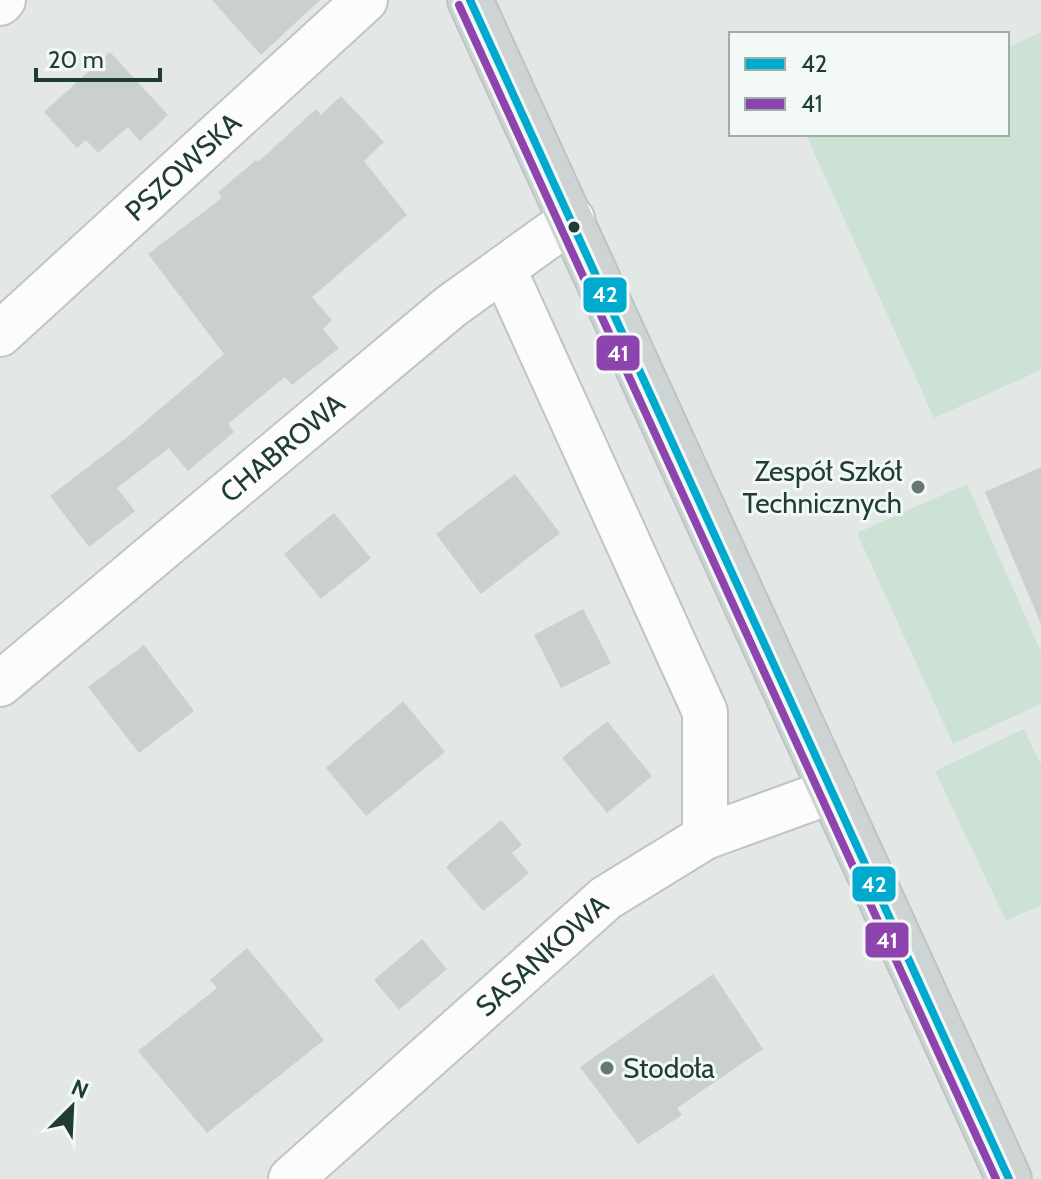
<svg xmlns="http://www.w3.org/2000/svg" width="1041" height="1179" viewBox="0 0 1041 1179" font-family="Cabin,sans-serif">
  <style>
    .green { fill: #cce2d4 }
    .building { fill: #cad0ce }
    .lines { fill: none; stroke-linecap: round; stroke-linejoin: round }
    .minor-casing { stroke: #c0c5c3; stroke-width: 48 }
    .major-casing { stroke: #bcc5c3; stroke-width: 48 }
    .minor { stroke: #fbfcfb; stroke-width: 44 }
    .major { stroke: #cdd4d3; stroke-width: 44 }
    .bus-1-casing { stroke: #f1f8f5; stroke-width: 14 }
    .bus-2-casing { stroke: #f1f8f5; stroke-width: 14 }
    .bus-1 { stroke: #00a9ce; stroke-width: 8 }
    .bus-2 { stroke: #8e44ad; stroke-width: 8 }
    .bus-dot { fill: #213c37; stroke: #f1f8f5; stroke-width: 3 }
    .poi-dot { fill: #657874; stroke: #f1f8f5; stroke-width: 3 }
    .labels { text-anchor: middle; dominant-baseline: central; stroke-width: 6; stroke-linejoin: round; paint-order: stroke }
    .street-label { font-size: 28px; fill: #213c37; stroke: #f1f8f5 }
    .poi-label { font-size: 28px; fill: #213c37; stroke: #f1f8f5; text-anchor: end }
    .line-badge { stroke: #f1f8f5; stroke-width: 3 }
    .badge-label { font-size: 22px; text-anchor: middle; font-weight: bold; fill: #fff }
  </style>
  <rect width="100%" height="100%" fill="#e3e8e6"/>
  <g class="green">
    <polygon points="1041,32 1041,370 934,418 807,137 815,134 1007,134 1007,48"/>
    <polygon points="967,484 1041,652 1041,704 953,744 857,533"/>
    <polygon points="1024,729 1041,765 1041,905 1006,921 935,771"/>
  </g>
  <g class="building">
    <polygon points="212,0 320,0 261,55"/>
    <polygon points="110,52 168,115 140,141 128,127 98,153 86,140 77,148 44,112"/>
    <polygon points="341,96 384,142 364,161 407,215 312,297 332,320 323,329 339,348 292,385 285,377 228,424 234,432 188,471 169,448 117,488 135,511 89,547 50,496 126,438 224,354 148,254 222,198 218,192 256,160 258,162 316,109 321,115"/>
    <polygon points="1041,467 1041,624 985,492"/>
    <polygon points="515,474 560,533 481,594 436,534"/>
    <polygon points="334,513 371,558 321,599 284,554"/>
    <polygon points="583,609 611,663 561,688 534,635"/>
    <polygon points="144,645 194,711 139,753 88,687"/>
    <polygon points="403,701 445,752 366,816 326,768"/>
    <polygon points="607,721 652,776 607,813 562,758"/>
    <polygon points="501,820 522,845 512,853 529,873 483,911 446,867"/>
    <polygon points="422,939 447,969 399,1010 374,980"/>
    <polygon points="247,948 324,1040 207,1133 138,1051 217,988 210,980"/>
    <polygon points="713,974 763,1049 677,1108 682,1115 638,1144 580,1067"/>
  </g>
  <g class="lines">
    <defs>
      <g id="minor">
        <polyline points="0,3 3,0"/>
        <polyline points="504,270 705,712 705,837"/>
        <path id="s1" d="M0,334l365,-334"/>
        <path id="s2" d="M0,684l450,-377 122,-88"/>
        <path id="s3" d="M291,1179l315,-281 99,-61 127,-46"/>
      </g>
      <polyline id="major" points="470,0 1009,1179"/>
    </defs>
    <use href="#minor" class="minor-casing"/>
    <use href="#major" class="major-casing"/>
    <use href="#minor" class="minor"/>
    <use href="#major" class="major"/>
    <defs>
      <polyline id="bus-1" points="470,0 1009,1179"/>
      <polyline id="bus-2" points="459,5 996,1179"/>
    </defs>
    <use href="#bus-1" class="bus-1-casing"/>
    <use href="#bus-2" class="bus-2-casing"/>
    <use href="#bus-1" class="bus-1"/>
    <use href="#bus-2" class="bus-2"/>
  </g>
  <circle class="bus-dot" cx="574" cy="227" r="7"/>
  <g class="poi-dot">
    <circle cx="918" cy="487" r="8"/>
    <circle cx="607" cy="1068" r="8"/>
  </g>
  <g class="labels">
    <g class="street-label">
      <text stroke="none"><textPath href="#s1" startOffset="248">PSZOWSKA</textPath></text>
      <text stroke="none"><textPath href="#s2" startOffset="368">CHABROWA</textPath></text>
      <text stroke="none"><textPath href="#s3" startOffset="336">SASANKOWA</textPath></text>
    </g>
    <g class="poi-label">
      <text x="902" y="471">Zespół Szkół<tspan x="902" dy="32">Technicznych</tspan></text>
      <text x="623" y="1068" text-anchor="start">Stodoła</text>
    </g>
  </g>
  <g class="line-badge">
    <rect x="582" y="276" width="46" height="38" rx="8" fill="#00a9ce"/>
    <rect x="595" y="334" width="46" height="38" rx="8" fill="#8e44ad"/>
    <rect x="851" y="865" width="46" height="38" rx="8" fill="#00a9ce"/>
    <rect x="864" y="921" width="46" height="38" rx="8" fill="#8e44ad"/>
  </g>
  <g class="badge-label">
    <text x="605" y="302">42</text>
    <text x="618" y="361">41</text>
    <text x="874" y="892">42</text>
    <text x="887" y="948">41</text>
  </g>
  <rect x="729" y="32" width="280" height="104" fill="#f1f8f5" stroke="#9eada9" stroke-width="2"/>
  <rect x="745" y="58" width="40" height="12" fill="#00a9ce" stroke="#9eada9" stroke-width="2"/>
  <text x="801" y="72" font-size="24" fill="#213c37">42</text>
  <rect x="745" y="98" width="40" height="12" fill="#8e44ad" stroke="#9eada9" stroke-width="2"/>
  <text x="801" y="112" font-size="24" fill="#213c37">41</text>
  <g transform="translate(72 1107) rotate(24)" stroke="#f1f8f5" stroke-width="6" paint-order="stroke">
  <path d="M0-6L14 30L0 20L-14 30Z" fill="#213c37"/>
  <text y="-12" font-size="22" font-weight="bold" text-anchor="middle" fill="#213c37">N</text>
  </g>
  <path d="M36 68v12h124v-12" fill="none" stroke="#213c37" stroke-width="4"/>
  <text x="48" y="68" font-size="24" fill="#213c37" stroke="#f1f8f5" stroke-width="6" paint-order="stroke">20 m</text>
</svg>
